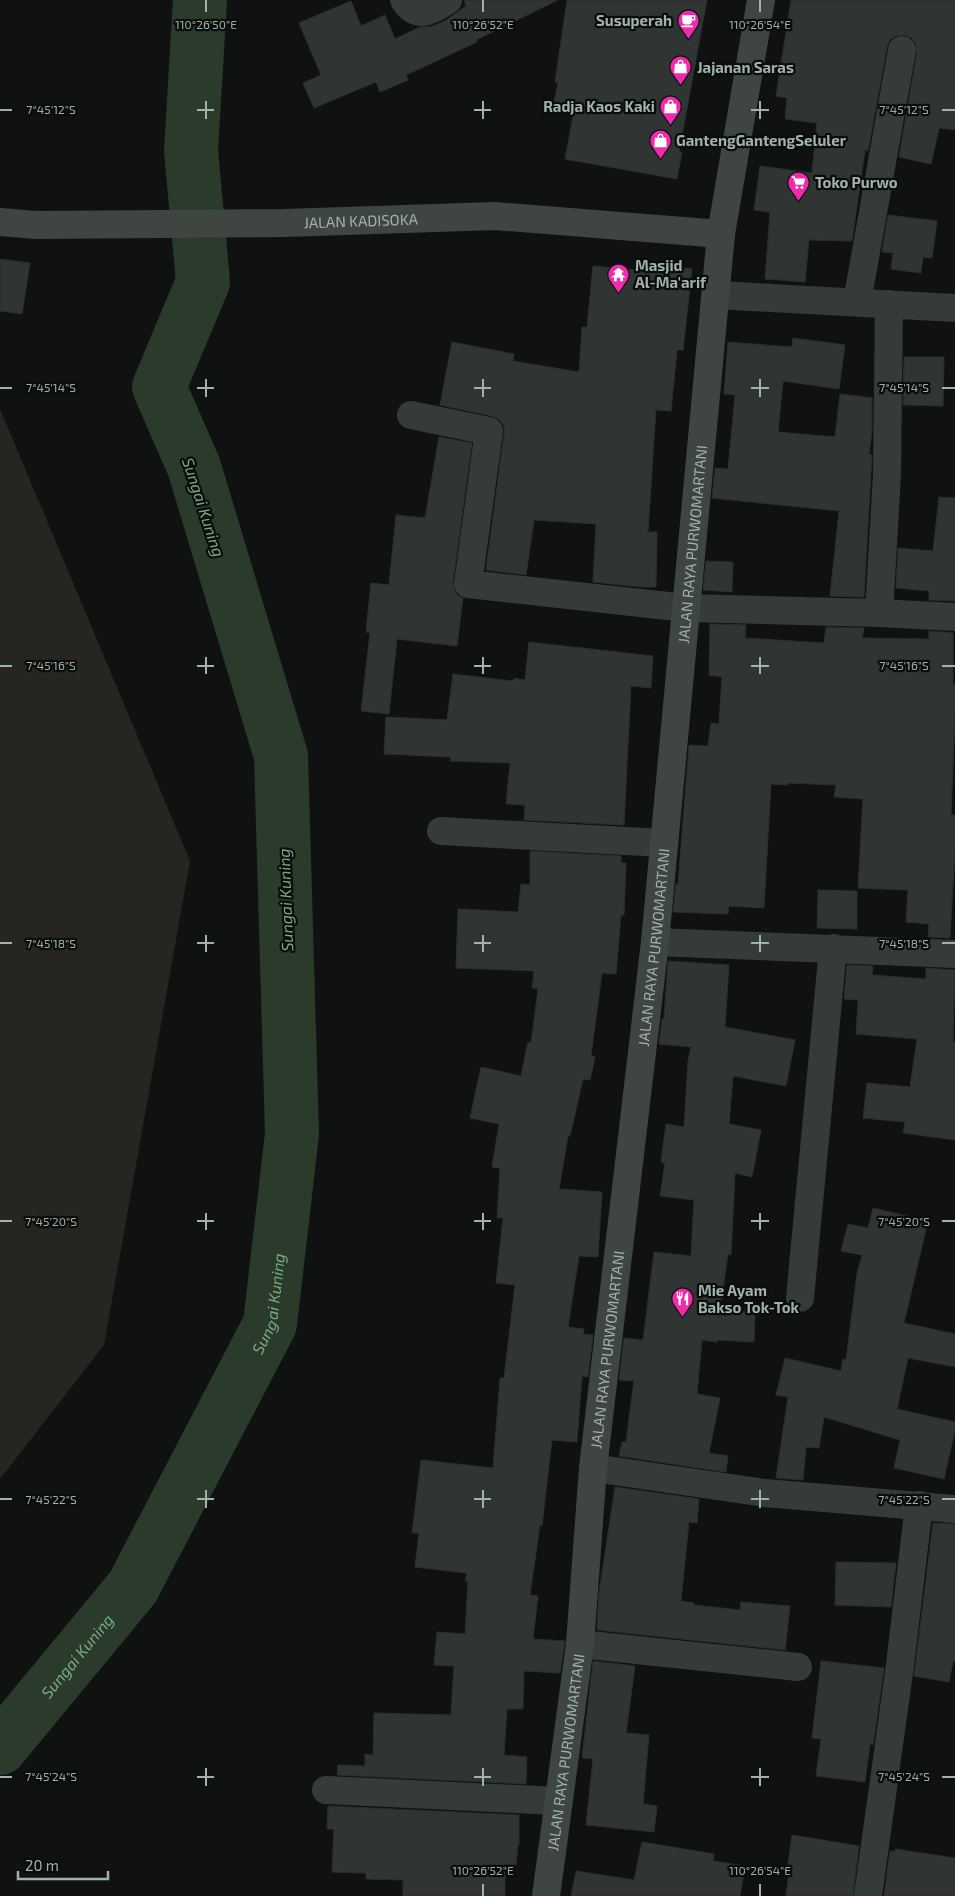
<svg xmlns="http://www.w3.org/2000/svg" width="955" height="1896" viewBox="0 0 955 1896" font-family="'Exo 2',sans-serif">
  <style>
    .green { fill: #26251f }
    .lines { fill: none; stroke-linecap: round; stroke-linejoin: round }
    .river { stroke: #2a3a2b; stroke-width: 54 }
    .building { fill: #303432; stroke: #2a2e2c }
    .street { stroke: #353b39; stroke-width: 28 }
    .secondary { stroke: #3f4642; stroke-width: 28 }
    .ticks { fill: none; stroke: #a1b2a8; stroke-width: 2 }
    .labels { text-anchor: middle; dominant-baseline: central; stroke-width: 4.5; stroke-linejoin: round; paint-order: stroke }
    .poi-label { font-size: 15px; font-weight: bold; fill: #a1b2a8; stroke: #0b0c0c; text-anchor: start }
    .street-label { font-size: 15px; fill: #a1b2a8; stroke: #0b0c0c }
    .water-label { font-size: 16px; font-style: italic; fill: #77ae7f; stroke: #0b0c0c }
    .ticks-label { font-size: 12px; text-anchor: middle; fill: #a1b2a8; stroke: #0b0c0c; stroke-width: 4.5; stroke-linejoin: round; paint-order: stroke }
  </style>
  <rect width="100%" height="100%" fill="#101211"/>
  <polygon class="green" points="0,409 190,861 104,1345 0,1479"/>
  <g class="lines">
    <path class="river" id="s1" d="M0,1748l133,-161 137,-263 22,-190 -11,-378 -87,-289 -35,-80 44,-105 -12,-131 9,-151"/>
  </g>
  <g class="building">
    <polygon points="464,0 558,0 476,40 477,42 406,75 408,80 380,92 376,82 314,108 303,83 321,75 299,23 351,1 361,26 385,15 395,39 420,27 430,27 445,21 466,6"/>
    <polygon points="567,0 707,0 679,152 682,152 677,179 565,159 574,111 553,107 558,83 555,82"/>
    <polygon points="791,0 955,0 955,130 939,128 931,164 899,157 917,52 916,44 912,38 904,35 896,36 890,40 887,47 868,151 865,150 852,241 809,240 805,282 765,279 770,212 754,210 760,166 812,173 817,123 785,119 787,98 776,96"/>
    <polygon points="888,215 937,221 932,258 923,257 921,273 891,269 893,253 882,252"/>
    <polygon points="0,259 30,263 22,314 0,311"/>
    <polygon points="658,265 692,269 683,350 677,350 671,411 656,410 648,532 657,532 656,587 641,587 593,582 596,524 534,520 526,575 486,570 504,433 504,426 499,419 492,416 440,405 452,342 514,354 513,361 579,372 582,327 587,327 593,266 658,272"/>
    <polygon points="793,338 845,345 839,389 783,381 778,432 835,437 840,394 872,398 872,431 869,454 872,455 871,473 864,597 830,596 839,511 712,498 715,468 728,469 735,395 724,394 728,342 792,347"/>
    <polygon points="904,357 944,357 943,406 903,405"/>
    <polygon points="439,437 472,443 453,582 454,590 458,596 463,598 457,646 397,639 389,714 361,711 370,633 366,632 371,583 389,585 396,515 425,518"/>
    <polygon points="939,497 955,498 955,601 929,600 929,591 896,588 898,548 933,551"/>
    <polygon points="706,561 733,562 732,592 703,590"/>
    <polygon points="710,624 746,625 745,638 824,643 826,627 864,628 862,638 929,639 929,631 953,633 953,685 955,685 955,716 951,815 955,815 955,850 950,938 928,937 929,924 906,922 908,890 858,888 863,799 834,797 836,785 788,783 788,785 771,784 764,908 729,906 728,914 673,912 676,884 678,884 689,745 708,746 711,723 719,724 722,677 709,675"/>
    <polygon points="529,642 653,656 651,688 631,686 624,825 524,820 525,805 506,804 510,763 450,761 451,757 384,754 386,717 447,720 453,674 513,681 514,678 525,680"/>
    <polygon points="530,851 621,856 621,863 626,863 624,915 621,915 616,974 602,973 591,1056 595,1057 590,1080 583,1079 570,1136 568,1136 559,1189 602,1192 598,1257 579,1256 568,1327 584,1329 583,1334 593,1335 588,1377 582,1376 577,1442 552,1440 542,1526 540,1525 530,1595 538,1596 533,1639 565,1641 560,1673 524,1671 523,1709 507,1709 504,1755 527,1757 526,1784 337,1775 338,1765 365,1766 365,1754 373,1755 374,1713 451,1715 454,1666 434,1665 437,1632 465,1634 468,1581 465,1581 467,1573 415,1567 419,1533 412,1533 421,1460 493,1468 500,1378 504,1378 515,1285 496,1283 503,1218 497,1218 500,1168 492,1167 499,1124 470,1118 481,1067 521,1076 528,1042 531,1043 538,989 532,988 534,971 456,968 458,909 518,912 521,884 530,885"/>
    <polygon points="818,890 857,891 857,929 817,928"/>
    <polygon points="668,961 729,965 725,1027 795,1040 786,1086 733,1076 729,1124 761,1130 752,1177 735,1173 731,1255 728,1254 720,1310 755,1312 754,1342 718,1340 717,1342 702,1340 697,1394 720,1398 709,1453 728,1456 726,1472 619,1456 622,1442 626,1442 634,1381 619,1380 624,1338 643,1340 654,1252 691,1256 694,1200 660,1196 665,1163 661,1162 666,1124 684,1127 688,1061 691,1047 659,1044 662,1019 664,1019"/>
    <polygon points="847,965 873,966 872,975 926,979 926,968 955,970 953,1042 955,1042 955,1140 903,1133 905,1122 863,1118 867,1083 910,1087 917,1039 856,1034 858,1000 844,999"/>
    <polygon points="873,1208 928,1221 904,1323 955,1334 955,1367 908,1358 897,1409 955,1422 955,1430 944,1479 894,1468 900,1440 824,1417 819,1448 806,1447 803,1480 776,1478 788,1397 776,1395 785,1358 841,1371 843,1359 846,1360 857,1274 862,1255 841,1251 848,1224 868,1228"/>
    <polygon points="615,1487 699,1499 697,1523 689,1522 681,1601 694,1603 694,1605 740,1610 741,1602 790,1606 785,1650 597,1630 599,1593"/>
    <polygon points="933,1523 955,1524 955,1661 953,1661 949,1682 914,1676"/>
    <polygon points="836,1562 896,1563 891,1607 835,1605"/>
    <polygon points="593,1661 635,1666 626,1733 649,1735 643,1804 657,1806 654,1832 586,1825 593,1759 582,1758"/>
    <polygon points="821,1661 884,1668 873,1745 870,1744 865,1782 816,1776 821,1739 812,1738"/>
    <polygon points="328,1806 519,1815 519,1845 518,1845 516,1865 505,1864 505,1896 403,1896 403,1880 366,1879 366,1873 332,1872 334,1829 327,1829"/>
    <polygon points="792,1835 859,1846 853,1896 786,1896 790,1865 788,1864"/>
    <polygon points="642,1842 714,1854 713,1861 745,1866 740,1896 571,1896 576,1871 634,1880"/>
    <polygon points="895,1849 955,1858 955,1896 884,1896 890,1851 895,1852"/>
  </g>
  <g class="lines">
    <g class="street">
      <path d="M404,0c13,21 29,10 44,0"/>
      <polyline points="716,295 955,308"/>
      <polyline points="857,302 902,50"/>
      <polyline points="411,415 489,431 468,584 686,608 879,613 955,617"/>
      <polyline points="879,613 887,474 889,304"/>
      <polyline points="441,831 663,843"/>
      <polyline points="655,942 955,954"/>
      <polyline points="800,1298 833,948"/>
      <polyline points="593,1468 765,1493 955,1509"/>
      <polyline points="580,1644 798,1667"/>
      <polyline points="326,1790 558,1801"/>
      <polyline points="868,1896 900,1665 919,1505"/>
    </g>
    <g class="secondary">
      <path id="s2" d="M0,222l36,3 249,-2 210,-7 226,18"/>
      <path id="s3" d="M546,1896l34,-252 13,-176 62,-526 66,-708 40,-234"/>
    </g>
  </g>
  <path class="ticks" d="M206,0v12M483,0v12M760,0v12M206,101v18M483,101v18M760,101v18M0,110h12M197,110h17M474,110h17M751,110h18M942,110h13M206,379v18M483,379v18M760,379v18M0,388h12M197,388h17M474,388h17M751,388h18M942,388h13M206,657v17M483,657v17M760,657v17M0,666h12M197,666h17M474,666h17M751,666h18M942,666h13M206,935v17M483,935v17M760,935v17M0,943h12M197,943h17M474,943h17M751,943h18M942,943h13M206,1213v17M483,1213v17M760,1213v17M0,1221h12M197,1221h17M474,1221h17M751,1221h18M942,1221h13M206,1490v18M483,1490v18M760,1490v18M0,1499h12M197,1499h17M474,1499h17M751,1499h18M942,1499h13M206,1768v18M483,1768v18M760,1768v18M0,1777h12M197,1777h17M474,1777h17M751,1777h18M942,1777h13M483,1884v12M760,1884v12"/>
  <defs>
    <symbol id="cafe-pin" viewBox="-11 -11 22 30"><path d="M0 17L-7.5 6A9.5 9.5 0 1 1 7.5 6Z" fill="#f029ad" stroke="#0b0c0c"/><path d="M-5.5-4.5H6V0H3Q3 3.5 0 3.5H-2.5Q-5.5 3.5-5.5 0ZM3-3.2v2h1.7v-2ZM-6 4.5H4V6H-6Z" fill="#fff"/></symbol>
    <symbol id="shop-pin" viewBox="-11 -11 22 30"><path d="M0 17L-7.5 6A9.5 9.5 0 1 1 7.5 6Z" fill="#f029ad" stroke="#0b0c0c"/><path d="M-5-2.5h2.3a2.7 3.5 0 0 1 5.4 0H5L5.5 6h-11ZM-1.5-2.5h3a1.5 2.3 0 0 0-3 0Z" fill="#fff"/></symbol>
    <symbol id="supermarket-pin" viewBox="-11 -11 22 30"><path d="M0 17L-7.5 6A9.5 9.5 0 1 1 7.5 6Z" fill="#f029ad" stroke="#0b0c0c"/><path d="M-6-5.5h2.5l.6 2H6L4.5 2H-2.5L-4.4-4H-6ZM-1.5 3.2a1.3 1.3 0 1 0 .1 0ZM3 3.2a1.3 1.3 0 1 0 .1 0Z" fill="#fff"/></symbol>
    <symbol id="temple-pin" viewBox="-11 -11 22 30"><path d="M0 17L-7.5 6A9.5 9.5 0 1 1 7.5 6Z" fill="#f029ad" stroke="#0b0c0c"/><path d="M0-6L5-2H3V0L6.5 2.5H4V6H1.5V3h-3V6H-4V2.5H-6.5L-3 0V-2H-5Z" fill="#fff"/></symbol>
    <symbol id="restaurant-pin" viewBox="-11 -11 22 30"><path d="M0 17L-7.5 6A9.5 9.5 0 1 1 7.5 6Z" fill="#f029ad" stroke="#0b0c0c"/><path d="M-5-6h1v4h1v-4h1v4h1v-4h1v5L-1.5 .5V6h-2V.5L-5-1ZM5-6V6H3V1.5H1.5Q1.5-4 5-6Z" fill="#fff"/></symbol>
  </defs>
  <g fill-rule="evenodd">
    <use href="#cafe-pin" x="676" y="8" width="25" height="34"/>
    <use href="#shop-pin" x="668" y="54" width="25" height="34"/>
    <use href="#shop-pin" x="658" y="94" width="25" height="34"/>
    <use href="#shop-pin" x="648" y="128" width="25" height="34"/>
    <use href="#supermarket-pin" x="786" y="170" width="25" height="34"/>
    <use href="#temple-pin" x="606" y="262" width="25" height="34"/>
    <use href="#restaurant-pin" x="670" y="1286" width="25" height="34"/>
  </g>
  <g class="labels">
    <g class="poi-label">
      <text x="672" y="20" text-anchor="end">Susuperah</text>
      <text x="697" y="67">Jajanan Saras</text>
      <text x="655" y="106" text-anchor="end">Radja Kaos Kaki</text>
      <text x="676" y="140">GantengGantengSeluler</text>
      <text x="815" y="182">Toko Purwo</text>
      <text x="635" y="265">Masjid<tspan x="635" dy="17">Al-Ma'arif</tspan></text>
      <text x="698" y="1290">Mie Ayam<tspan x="698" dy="17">Bakso Tok-Tok</tspan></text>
    </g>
    <g class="street-label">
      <text stroke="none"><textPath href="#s2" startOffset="361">JALAN KADISOKA</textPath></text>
      <text stroke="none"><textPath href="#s3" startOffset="1360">JALAN RAYA PURWOMARTANI</textPath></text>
      <text stroke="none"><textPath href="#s3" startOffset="955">JALAN RAYA PURWOMARTANI</textPath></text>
      <text stroke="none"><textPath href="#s3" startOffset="550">JALAN RAYA PURWOMARTANI</textPath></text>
      <text stroke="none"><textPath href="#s3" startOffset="145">JALAN RAYA PURWOMARTANI</textPath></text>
    </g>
    <g class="water-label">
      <text transform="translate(204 507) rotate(72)">Sungai Kuning</text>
      <text transform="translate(285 900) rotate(-92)">Sungai Kuning</text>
      <text stroke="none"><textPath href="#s1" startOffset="525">Sungai Kuning</textPath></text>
      <text stroke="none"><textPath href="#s1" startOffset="120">Sungai Kuning</textPath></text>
    </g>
  </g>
  <g class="ticks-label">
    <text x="206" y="29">110°26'50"E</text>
    <text x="483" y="29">110°26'52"E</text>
    <text x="760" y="29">110°26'54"E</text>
    <text x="51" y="114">7°45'12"S</text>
    <text x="904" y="114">7°45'12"S</text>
    <text x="51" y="392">7°45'14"S</text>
    <text x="904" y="392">7°45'14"S</text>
    <text x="51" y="670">7°45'16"S</text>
    <text x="904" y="670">7°45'16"S</text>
    <text x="51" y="948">7°45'18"S</text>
    <text x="904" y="948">7°45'18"S</text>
    <text x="51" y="1226">7°45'20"S</text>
    <text x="904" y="1226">7°45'20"S</text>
    <text x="51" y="1504">7°45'22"S</text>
    <text x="904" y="1504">7°45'22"S</text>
    <text x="51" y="1781">7°45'24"S</text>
    <text x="904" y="1781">7°45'24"S</text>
    <text x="483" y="1875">110°26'52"E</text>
    <text x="760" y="1875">110°26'54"E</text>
  </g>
  <path d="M18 1871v8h90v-8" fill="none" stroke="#a1b2a8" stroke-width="2.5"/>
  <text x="25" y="1871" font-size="15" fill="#a1b2a8" stroke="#0b0c0c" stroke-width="4" paint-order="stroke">20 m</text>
</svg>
